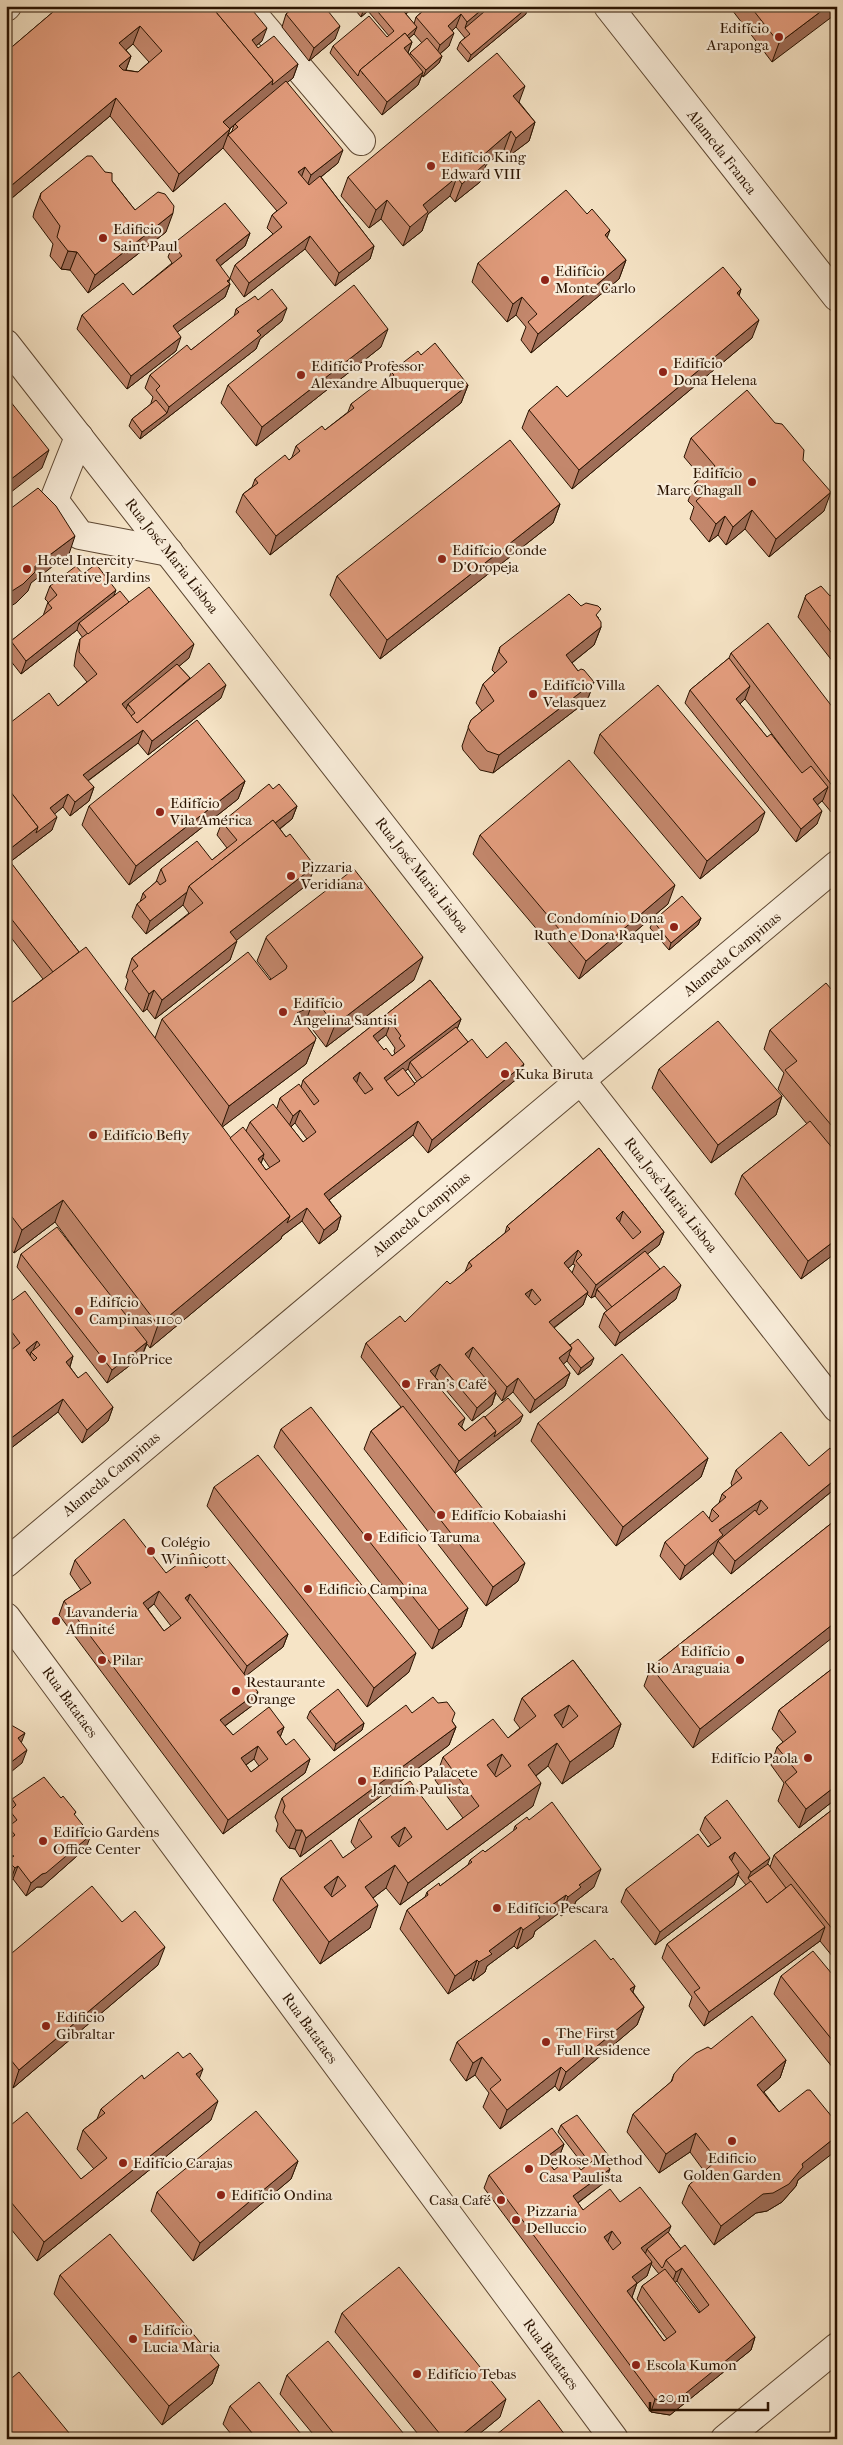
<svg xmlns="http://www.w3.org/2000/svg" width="843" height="2445" viewBox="0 0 843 2445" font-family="'IM FELL French Canon',serif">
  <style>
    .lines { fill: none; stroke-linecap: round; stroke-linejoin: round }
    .minor-casing { stroke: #5d4732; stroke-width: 30 }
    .minor { stroke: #f9edda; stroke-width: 28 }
    .wall { fill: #c3876c; stroke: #2a1301; fill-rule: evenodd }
    .shaded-wall { fill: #9f6e58; stroke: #2a1301 }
    .building { fill: #e39d7e; stroke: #2a1301; fill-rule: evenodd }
    .poi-dot { fill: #8f2418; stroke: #f9edda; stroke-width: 2 }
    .labels { text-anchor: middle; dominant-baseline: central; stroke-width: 4.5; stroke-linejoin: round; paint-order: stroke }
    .poi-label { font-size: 15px; fill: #2a1301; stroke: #f9edda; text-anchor: start }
    .street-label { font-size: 15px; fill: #2a1301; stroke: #f9edda }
  </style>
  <rect width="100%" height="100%" fill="#f6e4c6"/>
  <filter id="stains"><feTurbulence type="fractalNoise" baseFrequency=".004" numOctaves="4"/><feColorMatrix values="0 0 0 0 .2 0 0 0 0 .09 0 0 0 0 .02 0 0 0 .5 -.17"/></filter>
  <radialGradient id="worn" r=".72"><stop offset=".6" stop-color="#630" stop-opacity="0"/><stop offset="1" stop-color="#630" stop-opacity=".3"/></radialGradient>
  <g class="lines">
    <defs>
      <g id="minor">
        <polyline points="246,6 361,141"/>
        <polyline points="608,6 837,297"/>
        <polyline points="6,7 7,6"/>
        <polyline points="6,344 837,1408"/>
        <polyline points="79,437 54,500 80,535 169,552"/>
        <polyline points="6,1563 837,865"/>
        <polyline points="6,1617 614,2439"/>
        <polyline points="725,2439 837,2347"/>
      </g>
    </defs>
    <use href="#minor" class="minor-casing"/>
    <use href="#minor" class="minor"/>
  </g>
  <g class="wall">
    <path d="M60,6l202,35 -6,5 2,2 40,16 -5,14 -6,4 51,81 -17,14 53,69 -4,13 -35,27 -30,-37 -61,48 -14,-19 5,-13 38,-31 -6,-6 5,-13 5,-4 -54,-63 -50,44 -63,-76 -104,87v-151zM133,44l16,18 -11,10 -12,-2 5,-14 -5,-6zM234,125l-2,6 -4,4 2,-6z"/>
    <polygon points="278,6 324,6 335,39 309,61 282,27 286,14 288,13 285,9 283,12"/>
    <path d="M352,6h63l-9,8 8,10 2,-7 13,-11 97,8 -58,48 -11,-13 3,-7 5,-4 -9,-11 -4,4 -3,15 -9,8 2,2 -3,7 -16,14 -1,-2 -4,10 -36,30 -52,-62 3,-7 54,-9 2,-1 -21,-25 -7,6zM414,34l8,9 -12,10v2l-2,-2 4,-11 -3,-4z"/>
    <polygon points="729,6 837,6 772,62"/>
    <polygon points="519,102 535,122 529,141 509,156 504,150 486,165 480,182 455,202 450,196 428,214 422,231 403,246 381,219 369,228 341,196 348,177"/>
    <polygon points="105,172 135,210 166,232 88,293 70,270 61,269 50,256 53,244 33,217 34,212 41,193"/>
    <polygon points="250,233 245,246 220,266 230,284 225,297 177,332 176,351 127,389 77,329 82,315 133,295 172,263 168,257 173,244"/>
    <polygon points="607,238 626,260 619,279 531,353 521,340 526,327 516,315 507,322 472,282 478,263"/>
    <polygon points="741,289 739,296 752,338 572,489 522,428 529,410 567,397"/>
    <polygon points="258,300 282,321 260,339 256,349 140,439 129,426 132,419 151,404 151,403 153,397 145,388 150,375 191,350 234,317 236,309"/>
    <polygon points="381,347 256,446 221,403 228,385"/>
    <polygon points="421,355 468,385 461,403 270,555 236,512 243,494 252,487 255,479 289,460 292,457 296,446 325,430 348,412 351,404 379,387 389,379 391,372"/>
    <polygon points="691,438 803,460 824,511 769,557 745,529 726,545 718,535 709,542 690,519 694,507 688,501 695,483 701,477 684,457"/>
    <polygon points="560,504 553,523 380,659 330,595 337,576"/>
    <path d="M83,574l31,22 15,6 60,56 -10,8 11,12 31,20 -73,57 -10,-12 -50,38 6,6 -5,14 -19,15 -7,-9 -9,7 -2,16 -42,32 69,90 76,86 7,-19 109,-40 -14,-18 9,-23 148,42 -88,67 -20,-26 -2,2 12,15 -10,26 -84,63 8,11 16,-7 4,-9 27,-14 3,-10 21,-11 2,-7 127,-100 31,39 -4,10 11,13 19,16 32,19 -91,76 -15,-18 -84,65 12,16 -4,14 -18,14 -17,-23 -20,15 -1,3 -131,109 -3,-4 -5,12 -35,27 -90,-116 4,-13 66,12 -32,-44 -41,31 -8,-10v-236l37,-28 -37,-48v-205l52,-20 29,-24 -13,-16 2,-13 4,-14 3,-1 -6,-8 -56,44 -15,-19v-2l5,-12 32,-25 5,-14 -3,-3 5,-13zM386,1035l9,13 -1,3 1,3 -3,2 -8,-6 -7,-8zM408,1069l9,13 -2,2 -10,-13zM295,1123l12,16 -4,3 -12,-15zM263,1158l7,10 -4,2 -5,-7z"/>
    <polygon points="837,590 837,667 798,617 806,595 830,596"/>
    <polygon points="581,606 598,617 601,627 594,645 572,663 578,671 594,682 587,701 493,773 480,770 463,750 462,746 471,720 482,711 476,703 483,684 495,673 492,670 493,666 500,647"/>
    <path d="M731,653l106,60v95l-5,5 -10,-12 -5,4v19l-21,18 -111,-139 5,-13 39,-32zM745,699l12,15 33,44 -23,-21 -27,-33z"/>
    <polygon points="600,734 758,831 700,879 594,753"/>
    <polygon points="245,781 238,799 129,885 82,825 89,806"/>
    <polygon points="273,789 297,806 292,819 280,829 286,837 315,866 308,884 236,940 230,960 155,1019 147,1009 143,1012 125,989 128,980 126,977 132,958 189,913 183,905 146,934 132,917 137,904 140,902 143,893 156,882 161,869 212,860 227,848 217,835 222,822"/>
    <polygon points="480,835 668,904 579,979 473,854"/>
    <polygon points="701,918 698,925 669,950 650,928 653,921"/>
    <polygon points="837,996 837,1252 801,1279 735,1194 742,1175 807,1124 778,1089 784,1073 764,1049 770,1030"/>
    <polygon points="659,1069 782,1096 776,1115 711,1163 652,1088"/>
    <path d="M599,1148l65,84 -5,13 -12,9 29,45 -61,47 -16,-19 5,-14 3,-2 -12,-15 -4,2 -4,-4 -4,11 -29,23 16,17 21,20 -13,10 -11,-14 -4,3 7,9 -5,13 -35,27 -17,-21 -11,9 -6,-8 -4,12 -20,16 -37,-44 5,6 -1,4 23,40 3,4 20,-14 35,5 -65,51 63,108 -32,25 -122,-157 7,-18 30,-24 -40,-50 5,-14 39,-21 60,-50 4,-10 36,-29 2,-7zM573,1264l2,1 -3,8 -4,-5z"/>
    <polygon points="6,1305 73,1356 70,1367 78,1378 113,1407 108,1421 82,1443 58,1412 6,1452 6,1354 11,1350 6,1344"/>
    <polygon points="538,1423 708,1458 701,1477 616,1546 531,1441"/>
    <polygon points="281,1429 468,1608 461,1627 432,1649 274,1447"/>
    <polygon points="837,1457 837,1487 731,1574 713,1554 714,1552 680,1580 660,1556 665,1542 709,1519 712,1509 719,1503 722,1494 732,1486 731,1483 736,1470 809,1466"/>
    <polygon points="214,1487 409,1672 367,1707 207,1506"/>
    <polygon points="833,1522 693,1748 644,1686 651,1667"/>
    <path d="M75,1560l91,13 40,-5 82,66 -5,13 -38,29 8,29 -28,21 8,9 51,-8 -4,10 6,8 24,14 -5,14 -82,61 -164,-219 5,-14 17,-11 -11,-16zM154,1604l17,22 -7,5 -16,-22zM254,1759l5,7 -8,6 -5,-7z"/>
    <polygon points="573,1660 621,1724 613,1747 562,1784 548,1766 536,1776 533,1806 400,1905 386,1888 373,1898 370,1928 320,1964 273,1900 281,1878 343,1858 356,1849 351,1842 359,1819 447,1830 463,1818 435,1780 443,1757 508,1738 520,1728 514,1720 522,1698"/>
    <polygon points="837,1665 837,1798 799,1828 778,1801 784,1783 771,1765 777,1747 783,1742 772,1729 779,1710"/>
    <polygon points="310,1711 364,1723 362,1730 334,1751 307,1718"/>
    <polygon points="412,1713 452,1721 456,1727 449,1745 300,1857 295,1849 289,1848 276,1831 278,1824 275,1817 282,1798"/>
    <polygon points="61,1798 76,1812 74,1815 86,1848 42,1887 37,1887 26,1896 13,1879 10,1882 6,1878 6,1831 8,1828 6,1826 6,1820 8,1814 7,1813 12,1799"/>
    <polygon points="837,1806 837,1962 820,1941 704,2026 689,2006 692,1997 662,1958 667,1944 746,1885 738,1875 734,1885 655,1945 621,1902 626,1889 711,1845 700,1830 705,1817 768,1864 770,1867 774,1855"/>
    <polygon points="529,1820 594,1887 576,1901 574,1906 561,1916 559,1913 535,1931 533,1937 517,1949 514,1946 487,1966 485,1972 473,1981 471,1978 448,1994 400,1929 407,1910 425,1897 427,1892 440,1886 468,1865 470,1860 485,1852 513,1832 515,1826"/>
    <polygon points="122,1922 158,1965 13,2088 6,2081 6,1958"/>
    <polygon points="611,1960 635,1986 633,1992 644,2007 637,2025 559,2091 555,2086 500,2129 483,2107 489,2093 475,2075 466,2081 450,2060 457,2042"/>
    <polygon points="781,1976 837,1980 837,2073 774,1994"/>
    <polygon points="711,2049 786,2060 780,2078 764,2092 779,2112 837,2123 837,2149 798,2180 796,2186 782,2202 767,2211 756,2213 714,2245 682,2203 689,2185 704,2171 690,2152 659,2173 627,2132 633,2114 671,2082 674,2074"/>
    <polygon points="199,2078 211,2120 37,2261 6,2223 6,2129 81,2179 94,2169 77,2149 83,2130 97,2119 101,2109 144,2079"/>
    <path d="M561,2125l44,37v20l-27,21 5,7 37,-8 48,30 13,17 74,88 -4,13 -81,65 -19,-3 -167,-224 5,-13 75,-31 -5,13 -9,7 4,6h27l4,-3 -27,-35zM651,2264l8,10 -17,12 -5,13 30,40 -3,2 -32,-44 5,-14 10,-7zM677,2281l23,31 -1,1 -24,-30z"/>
    <polygon points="298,2161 291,2179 193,2261 151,2211 157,2192"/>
    <polygon points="60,2275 219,2365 212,2384 162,2425 54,2294"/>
    <polygon points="342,2313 500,2417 473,2439 422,2439 335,2332"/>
    <polygon points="287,2375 408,2439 317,2439 280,2394"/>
    <polygon points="230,2406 305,2439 235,2439 223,2424"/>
  </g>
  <g class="shaded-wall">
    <polygon points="284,6 286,6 285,9 283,12"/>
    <polygon points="365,6 370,6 368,11 361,17"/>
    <polygon points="405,6 415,6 401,18"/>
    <polygon points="486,6 497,6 465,28 467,22"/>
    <polygon points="828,6 837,6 837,13 772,62 779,43"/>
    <polygon points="528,7 526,14 468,62 471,55"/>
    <polygon points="461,14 456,27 443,39 448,26"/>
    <polygon points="140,26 133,44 112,62 119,43"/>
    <polygon points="340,26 335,39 309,61 314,48"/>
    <polygon points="417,27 414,34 365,75 362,73"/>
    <polygon points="267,28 262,41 247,53 252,40"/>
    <polygon points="454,33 449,46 435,58 440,45"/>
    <polygon points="412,42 407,55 404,48"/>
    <polygon points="131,56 124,75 119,66"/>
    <polygon points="442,56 439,63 423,77 426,70"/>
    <polygon points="298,64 293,78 235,124 234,125 216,140 223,122 273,80"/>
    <polygon points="423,72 418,85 382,115 387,102"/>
    <polygon points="525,86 518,105 513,96"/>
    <polygon points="116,98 110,116 6,203 6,190"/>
    <polygon points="535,122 529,141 509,156 516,138"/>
    <polygon points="230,129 223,148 173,192 179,174"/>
    <polygon points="511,131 504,150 486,165 480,182 455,202 462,184 481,157"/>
    <polygon points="343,150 338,163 306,189 311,175"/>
    <polygon points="305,167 300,181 298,172"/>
    <polygon points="457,177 450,196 428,214 422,231 403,246 410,227 423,205"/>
    <polygon points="387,200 381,219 369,228 376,210"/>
    <polygon points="173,213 166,232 88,293 95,275"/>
    <polygon points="610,230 603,249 605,235"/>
    <polygon points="250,233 245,246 211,273 216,260"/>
    <polygon points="310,236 305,249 244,297 249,283"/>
    <polygon points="374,246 370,259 335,286 339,273"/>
    <polygon points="68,251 77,252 70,270 61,269"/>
    <polygon points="626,260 619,279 531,353 538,334"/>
    <polygon points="230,279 227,286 230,284 225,297 168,339 173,326"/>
    <polygon points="741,289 735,308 737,293"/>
    <polygon points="522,297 516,315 507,322 513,304"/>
    <polygon points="287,308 282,321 260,339 256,349 140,439 142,432 167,413 169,407 257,331"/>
    <polygon points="759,320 752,338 572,489 579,470"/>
    <polygon points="388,329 381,347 256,446 262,427"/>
    <polygon points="181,337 176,351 127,389 131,376"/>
    <polygon points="468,385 461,403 270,555 276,536"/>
    <polygon points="49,450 42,468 6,496 6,483"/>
    <polygon points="831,492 824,511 769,557 776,539"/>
    <polygon points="560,504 553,523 380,659 387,640"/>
    <polygon points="752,510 745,529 726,545 733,527"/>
    <polygon points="725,516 718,535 709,542 716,524"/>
    <polygon points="75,536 69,554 31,583 28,591 16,603 6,609 6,591 35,566"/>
    <polygon points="116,590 111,604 79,623 77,630 21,674 26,661"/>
    <polygon points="601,627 594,645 559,673 566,655"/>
    <polygon points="194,644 189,658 130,707 128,704 125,711 122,704"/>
    <polygon points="594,682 587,701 493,773 499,755"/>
    <polygon points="226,685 221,698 148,755 152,741"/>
    <polygon points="750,686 745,699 731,712 736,699"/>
    <polygon points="143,730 138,743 78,788 83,775"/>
    <polygon points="245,781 238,799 129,885 136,866"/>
    <polygon points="94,787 89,801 70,816 75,802"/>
    <polygon points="828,787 823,800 808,813 813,799"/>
    <polygon points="68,794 63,807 45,822 50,808"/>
    <polygon points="837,798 837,808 832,813"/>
    <polygon points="297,806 292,819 196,894 191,889"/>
    <polygon points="822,811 817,824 796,842 801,829"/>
    <polygon points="765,812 758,831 700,879 707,861"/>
    <polygon points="57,817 52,830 6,865 6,852 38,827"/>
    <polygon points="315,866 308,884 223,951 230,932"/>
    <polygon points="675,885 668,904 579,979 586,961"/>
    <polygon points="187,892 183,905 146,934 150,921"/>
    <polygon points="701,918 698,925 669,950 671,943"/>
    <polygon points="237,941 230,960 155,1019 162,1000"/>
    <polygon points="423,957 414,980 326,1047 335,1025"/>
    <polygon points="11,985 6,998 6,988"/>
    <polygon points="154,990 147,1009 143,1012 149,994"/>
    <polygon points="314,998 306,1021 299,1031 297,1013"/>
    <polygon points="461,1019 456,1032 410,1062 408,1069 384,1088 384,1078"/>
    <polygon points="391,1022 386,1035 368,1049 373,1036"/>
    <polygon points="315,1041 306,1064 221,1128 229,1106"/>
    <polygon points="524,1064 519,1077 428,1153 432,1140"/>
    <polygon points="360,1072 356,1085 353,1078"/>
    <polygon points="782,1096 776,1115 711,1163 718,1145"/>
    <polygon points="300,1110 295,1123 288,1129 293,1116"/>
    <polygon points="418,1121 413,1135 320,1207 324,1194"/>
    <polygon points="264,1154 260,1167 258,1159"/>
    <polygon points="63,1200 55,1222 14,1253 22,1230"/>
    <polygon points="307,1208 302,1221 282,1236 281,1239 150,1348 158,1325 290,1216"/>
    <polygon points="623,1211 619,1224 616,1218"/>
    <polygon points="341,1216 337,1230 319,1244 324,1230"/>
    <polygon points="664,1232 659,1245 599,1292 597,1289 595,1296 591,1298 596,1285"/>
    <polygon points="837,1239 837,1252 801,1279 808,1261"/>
    <polygon points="578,1250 573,1264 559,1276 564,1263"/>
    <polygon points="681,1285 676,1299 615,1346 620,1333"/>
    <polygon points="532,1289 527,1302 525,1294"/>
    <polygon points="588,1292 583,1305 544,1335 549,1322"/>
    <polygon points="37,1341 32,1353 31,1352 30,1356 26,1350"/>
    <polygon points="147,1342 142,1356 107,1383 112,1370"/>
    <polygon points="473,1347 468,1360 465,1354"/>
    <polygon points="572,1348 567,1361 554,1372 559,1358"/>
    <polygon points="73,1356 69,1369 66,1362"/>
    <polygon points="594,1358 591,1365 578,1375 581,1368"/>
    <polygon points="440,1364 435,1377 430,1371"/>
    <polygon points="570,1373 565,1386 530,1413 535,1400"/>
    <polygon points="518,1378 513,1392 502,1401 507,1387"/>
    <polygon points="496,1391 492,1405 472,1421 477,1408"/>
    <polygon points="63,1399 58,1412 6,1452 6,1442"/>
    <polygon points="113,1407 108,1421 82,1443 87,1430"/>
    <polygon points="523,1415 520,1422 454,1474 459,1461 496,1431"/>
    <polygon points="465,1418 460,1431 458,1424"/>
    <polygon points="708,1458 701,1477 616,1546 623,1527"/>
    <polygon points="837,1478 837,1487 731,1574 735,1561"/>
    <polygon points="761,1500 756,1513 718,1541 714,1552 680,1580 685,1566 719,1530"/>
    <polygon points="525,1563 518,1581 486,1606 493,1587"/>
    <polygon points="159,1591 154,1604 139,1616 143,1603"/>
    <polygon points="190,1594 185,1608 185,1598"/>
    <polygon points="468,1608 461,1627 432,1649 439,1630"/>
    <polygon points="837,1621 837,1634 693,1748 700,1729"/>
    <polygon points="288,1634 283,1647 242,1679 247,1666"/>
    <polygon points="416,1653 409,1672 367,1707 374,1688"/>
    <polygon points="258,1692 253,1705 215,1733 220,1720"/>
    <polygon points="569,1705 561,1727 554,1715"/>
    <polygon points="364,1723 362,1730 334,1751 336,1744"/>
    <polygon points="621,1724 613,1747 562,1784 570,1762"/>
    <polygon points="284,1727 279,1740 277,1732"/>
    <polygon points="456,1727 449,1745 300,1857 306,1838"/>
    <polygon points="25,1733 20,1746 18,1738"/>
    <polygon points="557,1743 548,1766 520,1788 528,1765"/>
    <polygon points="258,1746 254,1759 236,1772 241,1758"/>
    <polygon points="27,1750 22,1763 6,1776 6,1766"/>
    <polygon points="502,1754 494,1777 487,1765"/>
    <polygon points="310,1759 305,1773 223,1834 228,1820"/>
    <polygon points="541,1783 533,1806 400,1905 408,1883"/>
    <polygon points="837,1785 837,1798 799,1828 806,1809"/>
    <polygon points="405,1827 397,1850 391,1837"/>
    <polygon points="296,1830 302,1830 295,1849 289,1848"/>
    <polygon points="91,1835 86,1848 42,1887 37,1887 26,1896 31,1883"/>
    <polygon points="735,1852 730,1865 729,1857"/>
    <polygon points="770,1858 765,1871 748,1878 751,1872"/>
    <polygon points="395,1865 386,1888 357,1910 365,1887"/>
    <polygon points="18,1866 13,1879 10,1882 15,1868"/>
    <polygon points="601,1869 594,1887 576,1901 574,1906 561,1916 568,1897 579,1885"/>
    <polygon points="739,1872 734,1885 655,1945 660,1932"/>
    <polygon points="338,1876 330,1898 324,1887"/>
    <polygon points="566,1895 559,1913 535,1931 533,1937 517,1949 523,1930 538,1915"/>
    <polygon points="378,1905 370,1928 320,1964 329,1942"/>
    <polygon points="521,1927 514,1946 487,1966 485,1972 473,1981 479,1962 489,1951"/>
    <polygon points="825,1927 820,1941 704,2026 709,2012"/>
    <polygon points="165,1947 158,1965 13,2088 19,2070"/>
    <polygon points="477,1960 471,1978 448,1994 455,1976"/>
    <polygon points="635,1986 628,2004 630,1989"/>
    <polygon points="644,2007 637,2025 559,2091 566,2072"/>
    <polygon points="482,2057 475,2075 466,2081 473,2063"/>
    <polygon points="786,2060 780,2078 751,2103 757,2085"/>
    <polygon points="561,2067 555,2086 500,2129 507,2110"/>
    <polygon points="203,2069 196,2087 196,2074"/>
    <polygon points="218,2101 211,2120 37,2261 44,2242"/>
    <polygon points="696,2133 690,2152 659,2173 666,2154"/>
    <polygon points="837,2136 837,2150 798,2180 796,2186 782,2202 767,2211 756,2213 714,2245 721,2226"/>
    <polygon points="564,2144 559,2157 540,2172 545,2158"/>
    <polygon points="608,2155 605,2162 589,2173 592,2166"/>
    <polygon points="298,2161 291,2179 193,2261 200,2243"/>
    <polygon points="610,2169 605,2182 568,2210 573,2196"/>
    <polygon points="671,2226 666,2239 647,2249 645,2255 641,2248"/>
    <polygon points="612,2231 607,2244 604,2237"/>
    <polygon points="652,2262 647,2276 627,2291 632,2277"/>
    <polygon points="682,2268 677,2281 671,2286 676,2272"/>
    <polygon points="637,2283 632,2297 623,2305 627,2291"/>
    <polygon points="755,2337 751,2350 670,2415 651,2412 655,2399"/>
    <polygon points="219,2365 212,2384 162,2425 169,2406"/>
    <polygon points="506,2399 500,2417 473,2439 457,2439"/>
  </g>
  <g class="building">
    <path d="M60,6h151l62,74 -50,42 7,7 -51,45 -63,-76 -110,92v-138zM140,26l22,25 -24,21 -15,-2 -4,-4 12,-10 -12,-13z"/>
    <polygon points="211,6 249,6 267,28 252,40 258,48 274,36 298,64 272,85 273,80"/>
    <polygon points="296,6 324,6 340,26 314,48 286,14"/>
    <polygon points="373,6 399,6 417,27 407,36 405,33 360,70 358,76 333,46 369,16 387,37 394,31"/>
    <polygon points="429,6 486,6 467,22 461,14 448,26 454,33 440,45 416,17"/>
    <polygon points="491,6 527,6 528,7 471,55 460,42 470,34 465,28"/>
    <polygon points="750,6 828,6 779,43"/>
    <polygon points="405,33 412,42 404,48 423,72 387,102 360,70"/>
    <polygon points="427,38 442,56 426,70 410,53"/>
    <polygon points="497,53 525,86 513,96 535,122 516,138 511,131 481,157 486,163 462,184 457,177 423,205 428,212 410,227 387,200 376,210 348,177"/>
    <polygon points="286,81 343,150 311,175 305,167 298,172 309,185 320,176 374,246 339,273 310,236 249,283 235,265 282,227 272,215 287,203 228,135 238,127 235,124"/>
    <polygon points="87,156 92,156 105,172 112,173 112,181 135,210 158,192 165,194 174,206 173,213 95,275 77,252 68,251 57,237 60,226 40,198 41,193"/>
    <polygon points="566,190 587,214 592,209 610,230 605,235 626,260 538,334 528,322 537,314 522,297 513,304 478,263"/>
    <polygon points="225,203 250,233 216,260 230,279 227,281 230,284 173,326 181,337 131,376 82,315 123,283 133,295 182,256 173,244"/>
    <polygon points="723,267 741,289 737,293 759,320 579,470 529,410 557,386 567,397"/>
    <polygon points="354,285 388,329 262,427 228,385"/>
    <polygon points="272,289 287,308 257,331 261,335 169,407 156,390 160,386 150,375 187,345 191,350 239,312 236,309 255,296 258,300"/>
    <polygon points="435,343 468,385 276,536 243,494 258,483 255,479 285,455 289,460 300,451 296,446 322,426 325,430 354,408 351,404 377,384 379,387 394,375 391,372 418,351 421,355"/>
    <polygon points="747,390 775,423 782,424 804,450 803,460 831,492 776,539 752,510 733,527 725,516 716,524 696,501 705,493 695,483 715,466 691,438"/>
    <polygon points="6,396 49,450 6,483"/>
    <polygon points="156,400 167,413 142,432 132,419"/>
    <polygon points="510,440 560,504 387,640 337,576"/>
    <polygon points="38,488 56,506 75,536 35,566 35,572 23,584 12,591 6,591 6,512"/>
    <polygon points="96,564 116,590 26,661 11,641 52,608 48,603 57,595 50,586 76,566 83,574"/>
    <polygon points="821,586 830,596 837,590 837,640 805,598 806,595"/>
    <polygon points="149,587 194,644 122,704 137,723 209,663 226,685 152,741 143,730 83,775 94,787 75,802 68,794 50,808 57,817 36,833 38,827 6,786 6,726 49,693 58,706 97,674 79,652 80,639"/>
    <polygon points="120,591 129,602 88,634 79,623"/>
    <polygon points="569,594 581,606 586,603 598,606 601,609 596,615 601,622 601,627 566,655 578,671 581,669 584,670 594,682 499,755 487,751 470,731 468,727 471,720 494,701 483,684 507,662 499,652 500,647"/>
    <polygon points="768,623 837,713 837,792 731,653"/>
    <polygon points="729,658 750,686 736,699 767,737 771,734 802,773 811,766 828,787 813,799 822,811 801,829 690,690"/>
    <polygon points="177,664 190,678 137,723 131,716 135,713 128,704"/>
    <polygon points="658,685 765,812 707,861 600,734"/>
    <polygon points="197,720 245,781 136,866 89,806"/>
    <polygon points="569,760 675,885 586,961 480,835"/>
    <polygon points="269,784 273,789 279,784 297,806 275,823 273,820 189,886 187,892 150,921 137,904 146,897 143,893 157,881 160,885 166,881 161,869 197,841 212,860 237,840 222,822"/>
    <polygon points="6,786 38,827 6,852"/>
    <polygon points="273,820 286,837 290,834 315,866 230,932 237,941 162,1000 154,990 149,994 132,971 138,966 132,958 203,903 189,886"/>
    <polygon points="6,856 79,952 53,972 6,912"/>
    <polygon points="354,869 423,957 335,1025 314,998 308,1008 297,1013 316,1038 315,1041 229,1106 162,1019 248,952 270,980 286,969 287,966 266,938 267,936"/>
    <polygon points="682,896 701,918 671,943 653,921"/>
    <polygon points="86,947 290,1216 158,1325 63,1200 22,1230 6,1209 6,1007"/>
    <polygon points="6,978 11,985 6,988"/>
    <path d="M430,980l31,39 -77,59 14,18 74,-57 15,19 19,-16 18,22 -92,76 -14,-19 -94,73 17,22 -17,14 -17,-22 -20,15 3,-7 -60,-78 13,-11 21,27 -6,5 8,11 14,-9 -30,-39 23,-18 30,38 13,-10 -16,-22 -7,6 -13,-18 19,-14 15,21 5,-4 -16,-21zM391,1022l10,14 -2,2 6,8 -13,10 -6,-8 -2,2 -11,-14zM360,1072l13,17 -8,5 -12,-16z"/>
    <polygon points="826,983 837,996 837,1132 785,1070 797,1061 770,1030"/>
    <polygon points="718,1021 782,1096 718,1145 659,1069"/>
    <polygon points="456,1027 468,1042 422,1078 410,1062"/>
    <polygon points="403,1068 415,1084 398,1096 386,1081"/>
    <polygon points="810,1121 834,1150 837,1148 837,1239 808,1261 742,1175"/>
    <path d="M599,1148l65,84 -68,53 -20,-24 6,-6 -4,-5 -14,13 24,29 -39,30 23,26 -13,10 11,15 -35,27 -17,-22 -11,9 -34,-40 -8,7 31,37 -19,17 -37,-44 -10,7 10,12 -2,3 27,32 -7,6 7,7 19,-15 12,15 -37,30 -93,-118 34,-27 5,6 42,-41 3,3 22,-18 -3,-4 41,-33 -3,-3zM623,1211l18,21 -8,7 -17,-21zM532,1289l9,11 -6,5 -10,-11z"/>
    <polygon points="57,1227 147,1342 112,1370 21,1254"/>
    <polygon points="645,1251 660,1269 612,1307 597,1289"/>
    <polygon points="664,1266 681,1285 620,1333 604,1313"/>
    <path d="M25,1291l48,65 -7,6 12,16 8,-6 27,35 -26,23 -24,-31 -57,43v-88l14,-11 -14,-19v-19zM37,1341l3,4 -9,7 6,6 -3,3 -8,-11z"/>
    <polygon points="578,1339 594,1358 581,1368 569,1354 572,1348 570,1345"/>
    <polygon points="622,1354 708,1458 623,1527 538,1423"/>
    <polygon points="508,1398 523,1415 494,1437 496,1431 485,1417"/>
    <polygon points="403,1406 525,1563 493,1587 371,1431"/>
    <polygon points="311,1407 468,1608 439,1630 281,1429"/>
    <polygon points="781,1432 809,1466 830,1448 837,1457 837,1478 735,1561 718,1541 755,1510 759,1515 768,1508 761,1500 719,1530 723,1535 685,1566 665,1542 703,1511 712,1522 719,1516 712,1509 726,1497 722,1494 742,1478 736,1470"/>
    <polygon points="258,1455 416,1653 374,1688 214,1487"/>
    <path d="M124,1519l42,54 27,-20 13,15 17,-14 65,80 -41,32 -57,-72 -5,4 73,94 -38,28 13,15 36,-28 15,20 -7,5 9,13 8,-6 16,20 -82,61 -164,-219 27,-18 -16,-23zM159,1591l22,27 -17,13 -21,-28zM258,1746l10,13 -17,13 -10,-14z"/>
    <polygon points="833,1522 837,1527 837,1621 700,1729 651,1667"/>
    <path d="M573,1660l48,64 -51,38 -13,-19 -29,22 13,18 -133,100 -13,-18 -30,22 13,18 -49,37 -48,-64 50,-38 12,18 29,-21 -13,-18 51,-38 37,49 32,-24 -36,-49 50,-38 15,19 28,-22 -14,-18zM569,1705l9,11 -15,12 -9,-13zM502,1754l9,12 -15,11 -9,-12zM405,1827l7,10 -13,10 -8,-10zM338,1876l8,10 -14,11 -8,-10z"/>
    <polygon points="837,1665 837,1785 806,1809 785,1782 797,1772 777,1747 796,1732 779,1710"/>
    <polygon points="338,1689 364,1723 336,1744 310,1711"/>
    <polygon points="433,1697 438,1703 447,1702 455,1713 452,1721 456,1727 306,1838 302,1830 296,1830 283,1812 285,1806 282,1798 406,1705 412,1713"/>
    <polygon points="6,1722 25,1733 18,1738 27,1750 6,1766"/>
    <polygon points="44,1777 61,1798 63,1796 76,1812 74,1814 91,1835 46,1873 42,1874 31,1883 18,1866 15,1868 7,1860 14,1856 9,1855 6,1851 6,1842 15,1835 8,1827 17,1820 10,1811 16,1805 12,1799"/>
    <polygon points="727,1800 770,1858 751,1872 735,1852 729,1857 739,1872 660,1932 626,1889 698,1834 708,1847 721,1838 705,1817"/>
    <polygon points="552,1802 601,1869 579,1885 581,1887 568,1897 566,1895 538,1915 540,1918 523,1930 521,1927 489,1951 492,1954 479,1962 477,1960 455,1976 407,1910 428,1895 427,1892 439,1883 440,1886 472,1862 470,1860 483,1850 485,1852 517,1828 515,1826 527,1817 529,1820"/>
    <polygon points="837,1806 837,1935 774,1855"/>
    <polygon points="768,1864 786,1888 767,1903 748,1878"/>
    <polygon points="751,1881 767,1903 791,1884 825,1927 709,2012 694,1992 700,1988 667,1944"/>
    <polygon points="92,1886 122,1922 135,1911 165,1947 19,2070 6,2054 6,1958"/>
    <polygon points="595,1940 611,1960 613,1958 635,1986 630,1989 644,2007 566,2072 561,2067 507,2110 490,2089 501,2080 482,2057 473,2063 457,2042"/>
    <polygon points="813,1951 837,1980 837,2046 781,1976"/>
    <polygon points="752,2016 786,2060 757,2085 779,2112 807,2090 810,2090 837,2123 837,2136 802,2164 803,2167 789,2184 773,2193 763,2194 721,2226 689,2185 717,2160 696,2133 666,2154 633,2114 672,2081 674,2074 680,2067 696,2053 708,2047 711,2049"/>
    <polygon points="178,2052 183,2058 190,2053 203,2069 196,2074 218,2101 44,2242 6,2196 6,2129 27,2112 81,2179 107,2158 83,2130 105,2113 101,2109 142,2075 144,2079"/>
    <polygon points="256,2111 298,2161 200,2243 157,2192"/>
    <polygon points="577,2115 608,2155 602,2159 600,2155 590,2163 561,2125"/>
    <path d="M552,2128l12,16 -19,14 9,12 17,-13 10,13 19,-15 10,14 -37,27 10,14 27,-21 10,13 20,-15 31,39 -30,22 11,14 -20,15 5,6 -10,8 37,50 12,-9 -34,-46 23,-17 34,44 10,-8 -27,-37 -6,4 -10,-12 19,-15 70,92 -80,65 -20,-3 -166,-224zM612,2231l9,12 -8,7 -9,-13z"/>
    <polygon points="668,2232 681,2249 666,2260 663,2267 662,2268 647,2249"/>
    <polygon points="110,2234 219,2365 169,2406 60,2275"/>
    <polygon points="399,2267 506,2399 457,2439 444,2439 342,2313"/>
    <polygon points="328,2341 408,2439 338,2439 287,2375"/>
    <polygon points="19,2372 74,2439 6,2439 6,2383"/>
    <polygon points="259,2382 305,2439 257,2439 230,2406"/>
    <polygon points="539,2400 568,2439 491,2439"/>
    <polygon points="835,2434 837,2436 837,2439 828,2439"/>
  </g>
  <g class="poi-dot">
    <circle cx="779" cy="37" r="5"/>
    <circle cx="431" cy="166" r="5"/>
    <circle cx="103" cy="238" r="5"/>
    <circle cx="545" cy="280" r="5"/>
    <circle cx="663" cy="372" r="5"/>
    <circle cx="301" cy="375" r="5"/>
    <circle cx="752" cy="482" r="5"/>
    <circle cx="442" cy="559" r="5"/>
    <circle cx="27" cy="569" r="5"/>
    <circle cx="533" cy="694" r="5"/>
    <circle cx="160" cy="812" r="5"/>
    <circle cx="291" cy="876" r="5"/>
    <circle cx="674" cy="927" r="5"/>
    <circle cx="283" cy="1012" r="5"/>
    <circle cx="505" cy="1074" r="5"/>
    <circle cx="93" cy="1135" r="5"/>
    <circle cx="79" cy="1311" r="5"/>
    <circle cx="102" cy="1359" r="5"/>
    <circle cx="406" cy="1384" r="5"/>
    <circle cx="441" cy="1515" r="5"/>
    <circle cx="368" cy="1537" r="5"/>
    <circle cx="151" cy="1551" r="5"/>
    <circle cx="308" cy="1589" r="5"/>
    <circle cx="56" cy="1621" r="5"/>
    <circle cx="102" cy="1660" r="5"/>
    <circle cx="740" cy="1660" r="5"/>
    <circle cx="236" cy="1691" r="5"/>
    <circle cx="808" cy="1758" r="5"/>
    <circle cx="362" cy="1781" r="5"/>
    <circle cx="43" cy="1841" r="5"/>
    <circle cx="497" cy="1908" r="5"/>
    <circle cx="46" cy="2026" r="5"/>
    <circle cx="546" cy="2042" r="5"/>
    <circle cx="732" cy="2141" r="5"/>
    <circle cx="123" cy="2163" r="5"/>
    <circle cx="529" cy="2169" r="5"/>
    <circle cx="221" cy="2195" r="5"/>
    <circle cx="501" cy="2200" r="5"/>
    <circle cx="516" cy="2220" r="5"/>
    <circle cx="133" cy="2339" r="5"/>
    <circle cx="636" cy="2365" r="5"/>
    <circle cx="417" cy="2374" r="5"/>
  </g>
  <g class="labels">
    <g class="poi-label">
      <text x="769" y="28" text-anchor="end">Edifício<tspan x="769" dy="17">Araponga</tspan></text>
      <text x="441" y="157">Edifício King<tspan x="441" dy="17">Edward VIII</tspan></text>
      <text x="113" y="229">Edificio<tspan x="113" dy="17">Saint Paul</tspan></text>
      <text x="555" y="271">Edifício<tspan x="555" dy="17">Monte Carlo</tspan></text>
      <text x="673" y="363">Edifício<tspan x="673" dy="17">Dona Helena</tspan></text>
      <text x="311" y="366">Edifício Professor<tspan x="311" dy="17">Alexandre Albuquerque</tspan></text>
      <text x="742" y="473" text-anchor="end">Edifício<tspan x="742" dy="17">Marc Chagall</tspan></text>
      <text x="452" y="550">Edifício Conde<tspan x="452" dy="17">D'Oropeja</tspan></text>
      <text x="37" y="560">Hotel Intercity<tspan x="37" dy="17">Interative Jardins</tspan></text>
      <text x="543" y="685">Edifício Villa<tspan x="543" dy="17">Velasquez</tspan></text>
      <text x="170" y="803">Edifício<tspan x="170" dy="17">Vila América</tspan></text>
      <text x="301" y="867">Pizzaria<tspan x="301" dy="17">Veridiana</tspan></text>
      <text x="664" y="918" text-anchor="end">Condomínio Dona<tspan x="664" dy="17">Ruth e Dona Raquel</tspan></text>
      <text x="293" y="1003">Edifício<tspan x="293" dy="17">Angelina Santisi</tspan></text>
      <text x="515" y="1074">Kuka Biruta</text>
      <text x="103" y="1135">Edifício Befly</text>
      <text x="89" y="1302">Edifício<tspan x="89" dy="17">Campinas 1100</tspan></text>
      <text x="112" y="1359">InfoPrice</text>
      <text x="416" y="1384">Fran's Café</text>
      <text x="451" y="1515">Edifício Kobaiashi</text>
      <text x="378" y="1537">Edificio Taruma</text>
      <text x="161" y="1542">Colégio<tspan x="161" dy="17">Winnicott</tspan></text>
      <text x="318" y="1589">Edificio Campina</text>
      <text x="66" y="1612">Lavanderia<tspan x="66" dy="17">Affinité</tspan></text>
      <text x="730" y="1651" text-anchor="end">Edifício<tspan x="730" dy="17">Rio Araguaia</tspan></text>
      <text x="112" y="1660">Pilar</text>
      <text x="246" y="1682">Restaurante<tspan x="246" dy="17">Orange</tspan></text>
      <text x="798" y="1758" text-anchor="end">Edifício Paola</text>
      <text x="372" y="1772">Edificio Palacete<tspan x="372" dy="17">Jardim Paulista</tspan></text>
      <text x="53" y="1832">Edifício Gardens<tspan x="53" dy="17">Office Center</tspan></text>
      <text x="507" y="1908">Edifício Pescara</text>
      <text x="56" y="2017">Edificio<tspan x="56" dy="17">Gibraltar</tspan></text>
      <text x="556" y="2033">The First<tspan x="556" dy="17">Full Residence</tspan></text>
      <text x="732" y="2158" text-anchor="middle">Edificio<tspan x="732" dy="17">Golden Garden</tspan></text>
      <text x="539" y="2160">DeRose Method<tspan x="539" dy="17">Casa Paulista</tspan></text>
      <text x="133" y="2163">Edifício Carajas</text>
      <text x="231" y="2195">Edifício Ondina</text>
      <text x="491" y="2200" text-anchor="end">Casa Café</text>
      <text x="526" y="2211">Pizzaria<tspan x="526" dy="17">Delluccio</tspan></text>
      <text x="143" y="2330">Edifício<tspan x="143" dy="17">Lucia Maria</tspan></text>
      <text x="646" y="2365">Escola Kumon</text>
      <text x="427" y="2374">Edifício Tebas</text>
    </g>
    <g class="street-label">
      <text transform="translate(722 152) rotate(52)">Alameda Franca</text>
      <text transform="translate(172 556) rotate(52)">Rua José Maria Lisboa</text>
      <text transform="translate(422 875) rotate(52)">Rua José Maria Lisboa</text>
      <text transform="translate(732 954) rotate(-40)">Alameda Campinas</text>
      <text transform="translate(671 1195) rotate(52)">Rua José Maria Lisboa</text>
      <text transform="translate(421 1214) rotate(-40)">Alameda Campinas</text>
      <text transform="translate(111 1474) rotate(-40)">Alameda Campinas</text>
      <text transform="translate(70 1702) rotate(54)">Rua Batataes</text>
      <text transform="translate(310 2028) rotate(54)">Rua Batataes</text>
      <text transform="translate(551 2354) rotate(54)">Rua Batataes</text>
    </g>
  </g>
  <rect width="843" height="2445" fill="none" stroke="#f6e4c6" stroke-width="25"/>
  <rect x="8" y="8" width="828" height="2430" fill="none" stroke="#2a1301" stroke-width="2.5"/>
  <rect x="12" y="12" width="818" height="2420" fill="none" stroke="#2a1301"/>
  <path d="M650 2402v8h118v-8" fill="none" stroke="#2a1301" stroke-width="2.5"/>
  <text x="658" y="2402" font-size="15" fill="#2a1301" stroke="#f9edda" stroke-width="4" paint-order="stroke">20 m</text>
  <rect width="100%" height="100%" filter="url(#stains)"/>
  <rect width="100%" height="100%" fill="url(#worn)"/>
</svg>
